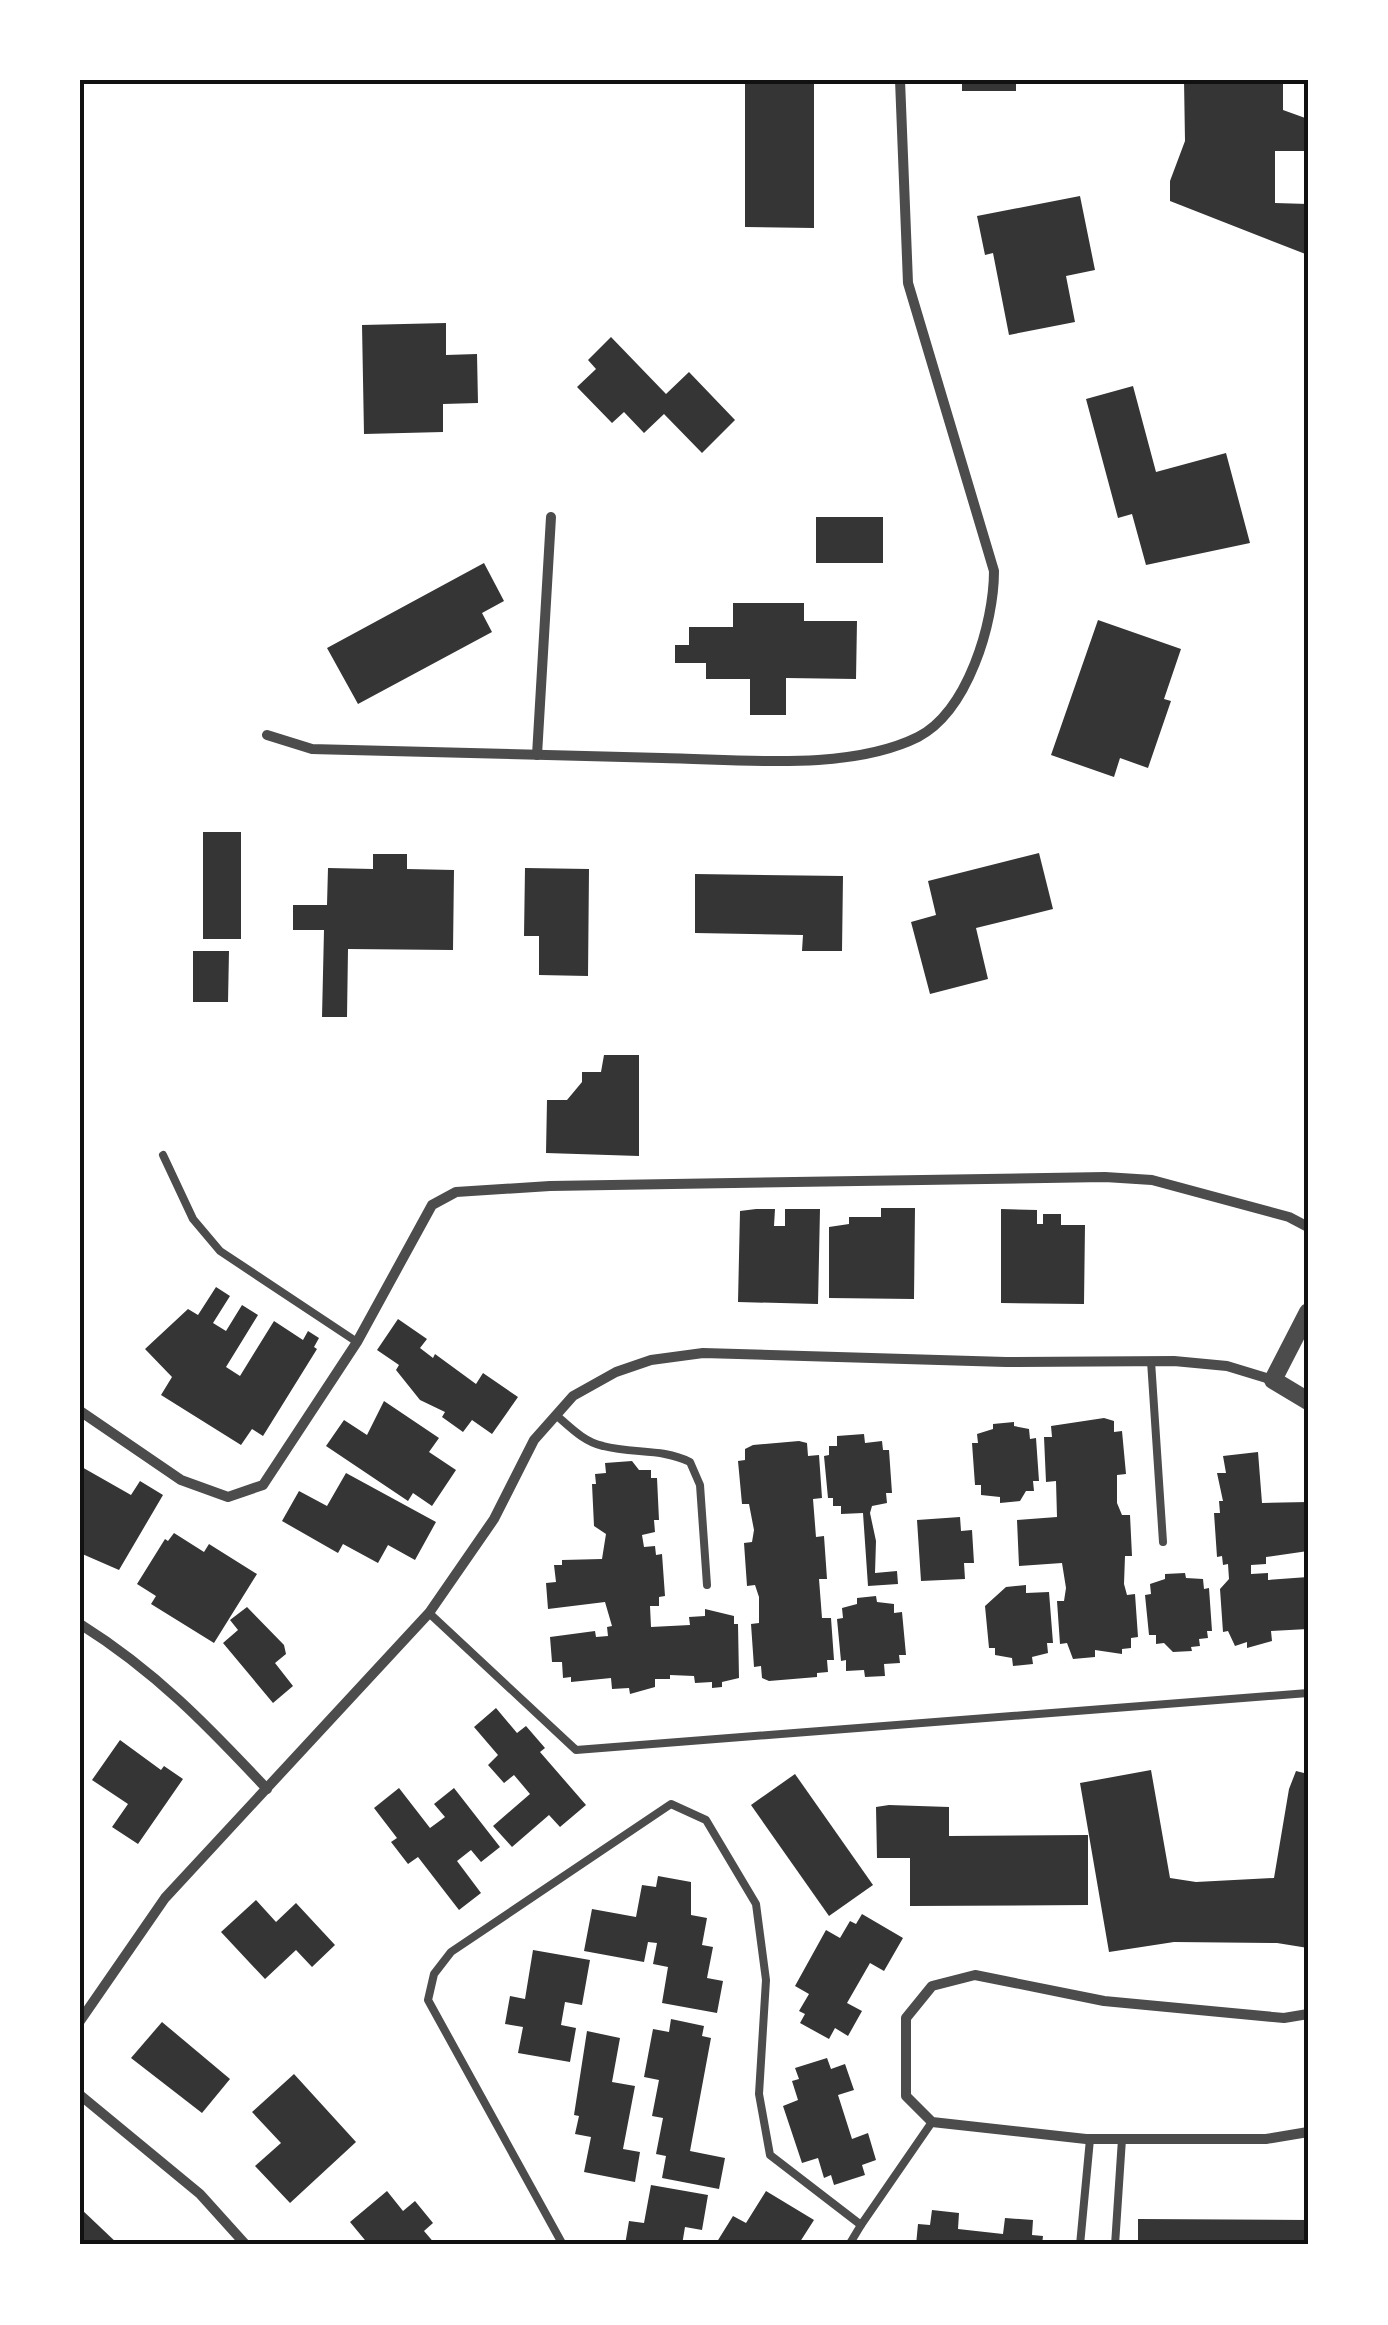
<svg xmlns="http://www.w3.org/2000/svg" width="1388" height="2325" viewBox="0 0 1388 2325" font-family="Cabin,sans-serif">
  <style>
    .building { fill: #353535 }
    .lines { fill: none; stroke-linecap: round; stroke-linejoin: round }
    .service { stroke: #4c4c4c; stroke-width: 8 }
    .minor { stroke: #4c4c4c; stroke-width: 10 }
    .tertiary { stroke: #4c4c4c; stroke-width: 18 }
    .neatline { fill: none; stroke: #111; stroke-width: 4 }
  </style>
  <rect width="100%" height="100%" fill="#fff"/>
  <g class="building">
    <polygon points="745,80 814,80 814,228 745,227"/>
    <rect x="962" y="80" width="54" height="11"/>
    <polygon points="1184,80 1283,80 1283,110 1308,119 1308,151 1275,151 1275,203 1308,204 1308,255 1170,201 1170,181 1185,141"/>
    <polygon points="1080,196 1095,270 1066,276 1075,322 1009,335 993,253 985,255 977,216"/>
    <polygon points="446,323 446,355 477,354 478,403 443,404 443,432 364,434 362,325"/>
    <polygon points="611,337 666,394 689,372 735,420 702,453 664,414 644,433 624,412 612,423 577,387 596,369 588,360"/>
    <polygon points="1133,386 1156,472 1226,453 1250,543 1146,565 1132,514 1118,518 1086,399"/>
    <rect x="816" y="517" width="67" height="46"/>
    <polygon points="484,563 504,601 482,613 492,632 358,704 327,648"/>
    <polygon points="733,603 804,603 804,621 857,621 856,679 786,678 786,715 750,715 750,679 706,679 706,663 675,663 675,645 689,645 689,627 733,627"/>
    <polygon points="1098,620 1181,649 1164,699 1171,701 1148,768 1120,758 1114,777 1051,755"/>
    <rect x="203" y="832" width="38" height="107"/>
    <polygon points="1039,853 1053,909 976,928 988,979 930,994 911,922 936,915 928,881"/>
    <polygon points="373,854 407,854 407,869 454,870 453,950 348,949 347,1017 322,1017 324,930 293,930 293,905 327,905 328,868 373,869"/>
    <polygon points="525,868 589,869 588,976 539,975 539,936 524,936"/>
    <polygon points="695,874 843,876 842,951 802,951 803,935 695,933"/>
    <polygon points="193,951 229,951 228,1002 193,1002"/>
    <polygon points="604,1055 639,1055 639,1156 546,1153 547,1100 567,1100 582,1082 582,1072 601,1072"/>
    <polygon points="881,1208 915,1208 914,1299 829,1298 829,1227 849,1224 849,1217 881,1217"/>
    <polygon points="756,1209 775,1209 774,1226 785,1226 785,1209 820,1209 818,1304 738,1302 740,1211"/>
    <polygon points="1001,1209 1037,1210 1037,1224 1043,1224 1043,1214 1061,1214 1061,1225 1085,1225 1084,1304 1001,1303"/>
    <polygon points="216,1287 230,1296 213,1323 226,1331 242,1305 258,1315 226,1367 240,1376 274,1321 303,1340 308,1331 319,1338 314,1347 317,1349 263,1436 252,1429 241,1445 161,1395 172,1377 145,1349 188,1309 198,1315"/>
    <polygon points="398,1319 427,1339 420,1348 433,1358 435,1354 476,1384 483,1373 518,1397 492,1434 472,1420 463,1432 442,1417 445,1412 420,1400 396,1370 399,1365 377,1350"/>
    <polygon points="384,1401 439,1438 429,1452 456,1470 432,1506 413,1493 408,1501 326,1446 344,1420 367,1435"/>
    <polygon points="1104,1418 1114,1421 1114,1432 1122,1431 1126,1474 1117,1475 1117,1503 1122,1515 1130,1515 1132,1556 1125,1556 1124,1584 1127,1595 1135,1594 1138,1637 1131,1638 1131,1648 1122,1649 1122,1654 1095,1650 1095,1657 1073,1659 1067,1643 1060,1644 1057,1601 1064,1601 1066,1588 1062,1563 1019,1566 1017,1520 1057,1517 1056,1481 1046,1482 1044,1437 1052,1437 1051,1426"/>
    <polygon points="1014,1422 1014,1426 1029,1429 1030,1439 1036,1438 1039,1481 1033,1481 1034,1491 1026,1491 1020,1501 1000,1503 1000,1497 981,1495 981,1485 975,1485 972,1443 978,1443 977,1434 993,1429 993,1424"/>
    <polygon points="864,1434 865,1443 882,1441 883,1450 889,1450 892,1493 886,1493 887,1503 872,1506 870,1513 876,1541 875,1573 897,1571 898,1584 868,1586 863,1513 841,1514 841,1506 833,1506 833,1498 828,1498 824,1456 829,1455 829,1446 837,1446 837,1436"/>
    <polygon points="799,1441 807,1443 808,1456 819,1455 822,1498 813,1499 816,1537 824,1536 827,1579 819,1579 822,1618 831,1618 834,1660 827,1660 828,1672 817,1673 817,1677 769,1681 762,1678 761,1666 754,1667 751,1624 759,1623 759,1597 755,1585 747,1586 744,1543 752,1542 754,1530 749,1504 742,1504 738,1461 745,1460 745,1449 753,1445"/>
    <polygon points="1258,1452 1262,1503 1308,1502 1308,1551 1266,1557 1266,1564 1251,1565 1251,1574 1268,1573 1268,1580 1308,1577 1308,1629 1271,1631 1272,1641 1247,1648 1247,1642 1235,1646 1228,1631 1223,1632 1220,1589 1229,1579 1228,1564 1223,1565 1222,1556 1217,1557 1214,1513 1220,1513 1219,1501 1223,1501 1217,1473 1226,1473 1223,1456"/>
    <polygon points="632,1461 639,1470 651,1470 651,1478 657,1478 659,1520 654,1520 655,1532 642,1535 644,1547 655,1546 656,1555 662,1554 665,1596 659,1597 659,1606 650,1606 651,1627 690,1625 689,1617 705,1616 705,1609 734,1616 734,1624 738,1624 739,1678 722,1682 722,1687 712,1688 712,1682 695,1683 694,1676 670,1675 670,1679 655,1679 655,1687 630,1694 629,1688 612,1689 611,1678 571,1682 571,1677 563,1678 562,1662 552,1662 550,1637 595,1631 596,1637 608,1636 607,1627 612,1626 605,1602 548,1609 546,1583 556,1582 554,1565 562,1565 562,1560 602,1559 606,1534 594,1526 592,1484 596,1484 595,1474 606,1473 605,1463"/>
    <polygon points="80,1466 131,1495 140,1481 163,1495 119,1570 80,1553"/>
    <polygon points="346,1473 436,1522 415,1560 388,1545 378,1563 343,1544 338,1553 282,1521 299,1491 327,1506"/>
    <polygon points="960,1517 961,1531 972,1530 974,1563 964,1563 965,1579 921,1581 917,1520"/>
    <polygon points="174,1533 204,1552 209,1544 257,1574 214,1643 151,1604 156,1596 137,1584 165,1539 168,1541"/>
    <polygon points="1185,1573 1186,1578 1203,1579 1204,1589 1209,1588 1212,1631 1207,1631 1208,1638 1199,1639 1200,1646 1191,1647 1192,1651 1173,1652 1164,1643 1156,1644 1156,1635 1149,1635 1145,1595 1151,1594 1150,1584 1165,1579 1165,1574"/>
    <polygon points="1026,1585 1026,1593 1049,1592 1053,1643 1047,1643 1048,1653 1032,1657 1033,1664 1013,1666 1012,1658 995,1655 995,1648 989,1648 985,1606 1006,1587"/>
    <polygon points="876,1596 877,1602 894,1604 894,1613 902,1612 906,1655 899,1655 900,1663 884,1664 885,1676 865,1677 864,1670 846,1671 846,1660 841,1661 837,1619 843,1618 842,1608 857,1604 857,1598"/>
    <polygon points="247,1607 284,1645 286,1654 275,1663 293,1686 273,1703 223,1643 238,1630 230,1620"/>
    <polygon points="496,1708 517,1733 526,1726 545,1748 540,1752 586,1805 560,1827 549,1815 512,1847 493,1826 530,1794 514,1775 504,1783 488,1765 498,1755 474,1727"/>
    <polygon points="120,1740 161,1770 164,1766 183,1779 138,1844 112,1827 128,1804 92,1780"/>
    <polygon points="1151,1770 1170,1878 1196,1882 1274,1878 1289,1789 1296,1771 1308,1774 1308,1948 1277,1943 1174,1942 1109,1952 1080,1783"/>
    <polygon points="795,1774 873,1885 829,1916 751,1805"/>
    <polygon points="399,1788 430,1828 445,1817 434,1804 454,1788 500,1847 481,1862 471,1850 457,1861 481,1893 459,1910 418,1857 408,1864 391,1842 397,1838 374,1808"/>
    <polygon points="889,1805 949,1807 949,1836 1088,1835 1088,1905 910,1906 910,1858 877,1858 876,1807"/>
    <polygon points="658,1876 691,1882 691,1915 707,1918 702,1945 713,1947 707,1978 723,1981 717,2013 662,2003 668,1967 653,1964 657,1943 648,1942 644,1962 584,1951 592,1909 636,1917 642,1885 656,1887"/>
    <polygon points="256,1900 276,1922 296,1903 335,1945 312,1967 296,1950 265,1979 221,1932"/>
    <polygon points="862,1914 903,1938 884,1971 870,1963 847,2003 862,2011 848,2036 835,2028 829,2039 800,2023 805,2014 799,2011 809,1994 795,1986 826,1930 840,1938 850,1921 856,1924"/>
    <polygon points="533,1950 590,1960 582,2005 565,2002 561,2025 576,2028 570,2062 518,2053 523,2027 505,2024 510,1996 525,1999"/>
    <polygon points="671,2019 704,2026 702,2036 711,2038 690,2151 725,2158 719,2189 662,2178 666,2156 656,2154 663,2118 652,2116 659,2080 644,2077 653,2029 669,2032"/>
    <polygon points="162,2022 230,2079 202,2113 131,2058"/>
    <polygon points="587,2031 620,2038 612,2082 635,2086 623,2149 640,2152 635,2182 584,2172 591,2137 575,2134 579,2116 574,2115"/>
    <polygon points="827,2058 831,2069 845,2064 854,2090 838,2095 852,2139 868,2133 876,2160 862,2165 865,2175 834,2185 831,2175 824,2178 818,2158 802,2163 783,2106 798,2100 792,2081 799,2079 795,2068"/>
    <polygon points="294,2074 356,2142 290,2203 255,2166 281,2143 252,2112"/>
    <polygon points="651,2185 708,2195 702,2230 685,2227 682,2245 625,2245 629,2221 644,2223"/>
    <polygon points="387,2191 403,2211 415,2201 433,2223 424,2231 436,2245 369,2245 350,2222"/>
    <polygon points="766,2191 814,2220 798,2245 715,2245 733,2216 746,2223"/>
    <polygon points="80,2208 119,2245 80,2245"/>
    <polygon points="932,2210 959,2213 958,2229 1003,2234 1005,2218 1033,2220 1032,2235 1043,2236 1042,2245 916,2245 918,2224 930,2225"/>
    <polygon points="1138,2219 1308,2220 1308,2245 1138,2245"/>
  </g>
  <g class="lines">
    <g class="service">
      <polyline points="163,1155 193,1219 220,1251 357,1342"/>
      <polyline points="1151,1361 1163,1542"/>
      <path d="M556,1415c14,12 28,27 47,31 30,8 59,2 87,16l10,23 7,100"/>
      <polyline points="429,1613 576,1750 1308,1693"/>
      <polyline points="861,2225 932,2122"/>
      <polyline points="563,2245 428,2000 434,1974 451,1952 671,1804 706,1820 756,1904 766,1980 759,2094 770,2155 861,2225 849,2245"/>
      <polyline points="1080,2245 1090,2139"/>
      <polyline points="1115,2245 1122,2139"/>
    </g>
    <g class="minor">
      <path d="M267,735l45,14c117,3 234,7 350,9 77,1 186,14 256,-21 50,-26 76,-114 76,-166l-86,-288 -8,-203"/>
      <polyline points="537,755 551,517"/>
      <polyline points="80,1411 181,1480 228,1497 263,1485 357,1342 432,1205 456,1192 550,1186 1105,1177 1152,1180 1289,1217 1308,1227"/>
      <path d="M80,1624c75,47 127,101 187,165"/>
      <polyline points="1308,2014 1284,2018 1104,2001 975,1975 932,1986 906,2018 906,2096 932,2122 1086,2139 1266,2139 1308,2132"/>
      <polyline points="80,2021 165,1898 429,1613 494,1519 534,1440 573,1396 616,1372 651,1360 703,1353 1006,1362 1174,1361 1227,1366 1273,1380"/>
      <polyline points="80,2095 200,2194 246,2245"/>
    </g>
    <polyline class="tertiary" points="1308,1312 1273,1380 1308,1401"/>
  </g>
  <rect width="1388" height="2325" fill="none" stroke="#ffffff" stroke-width="165"/>
  <rect x="82" y="82" width="1224" height="2160" class="neatline"/>
</svg>
